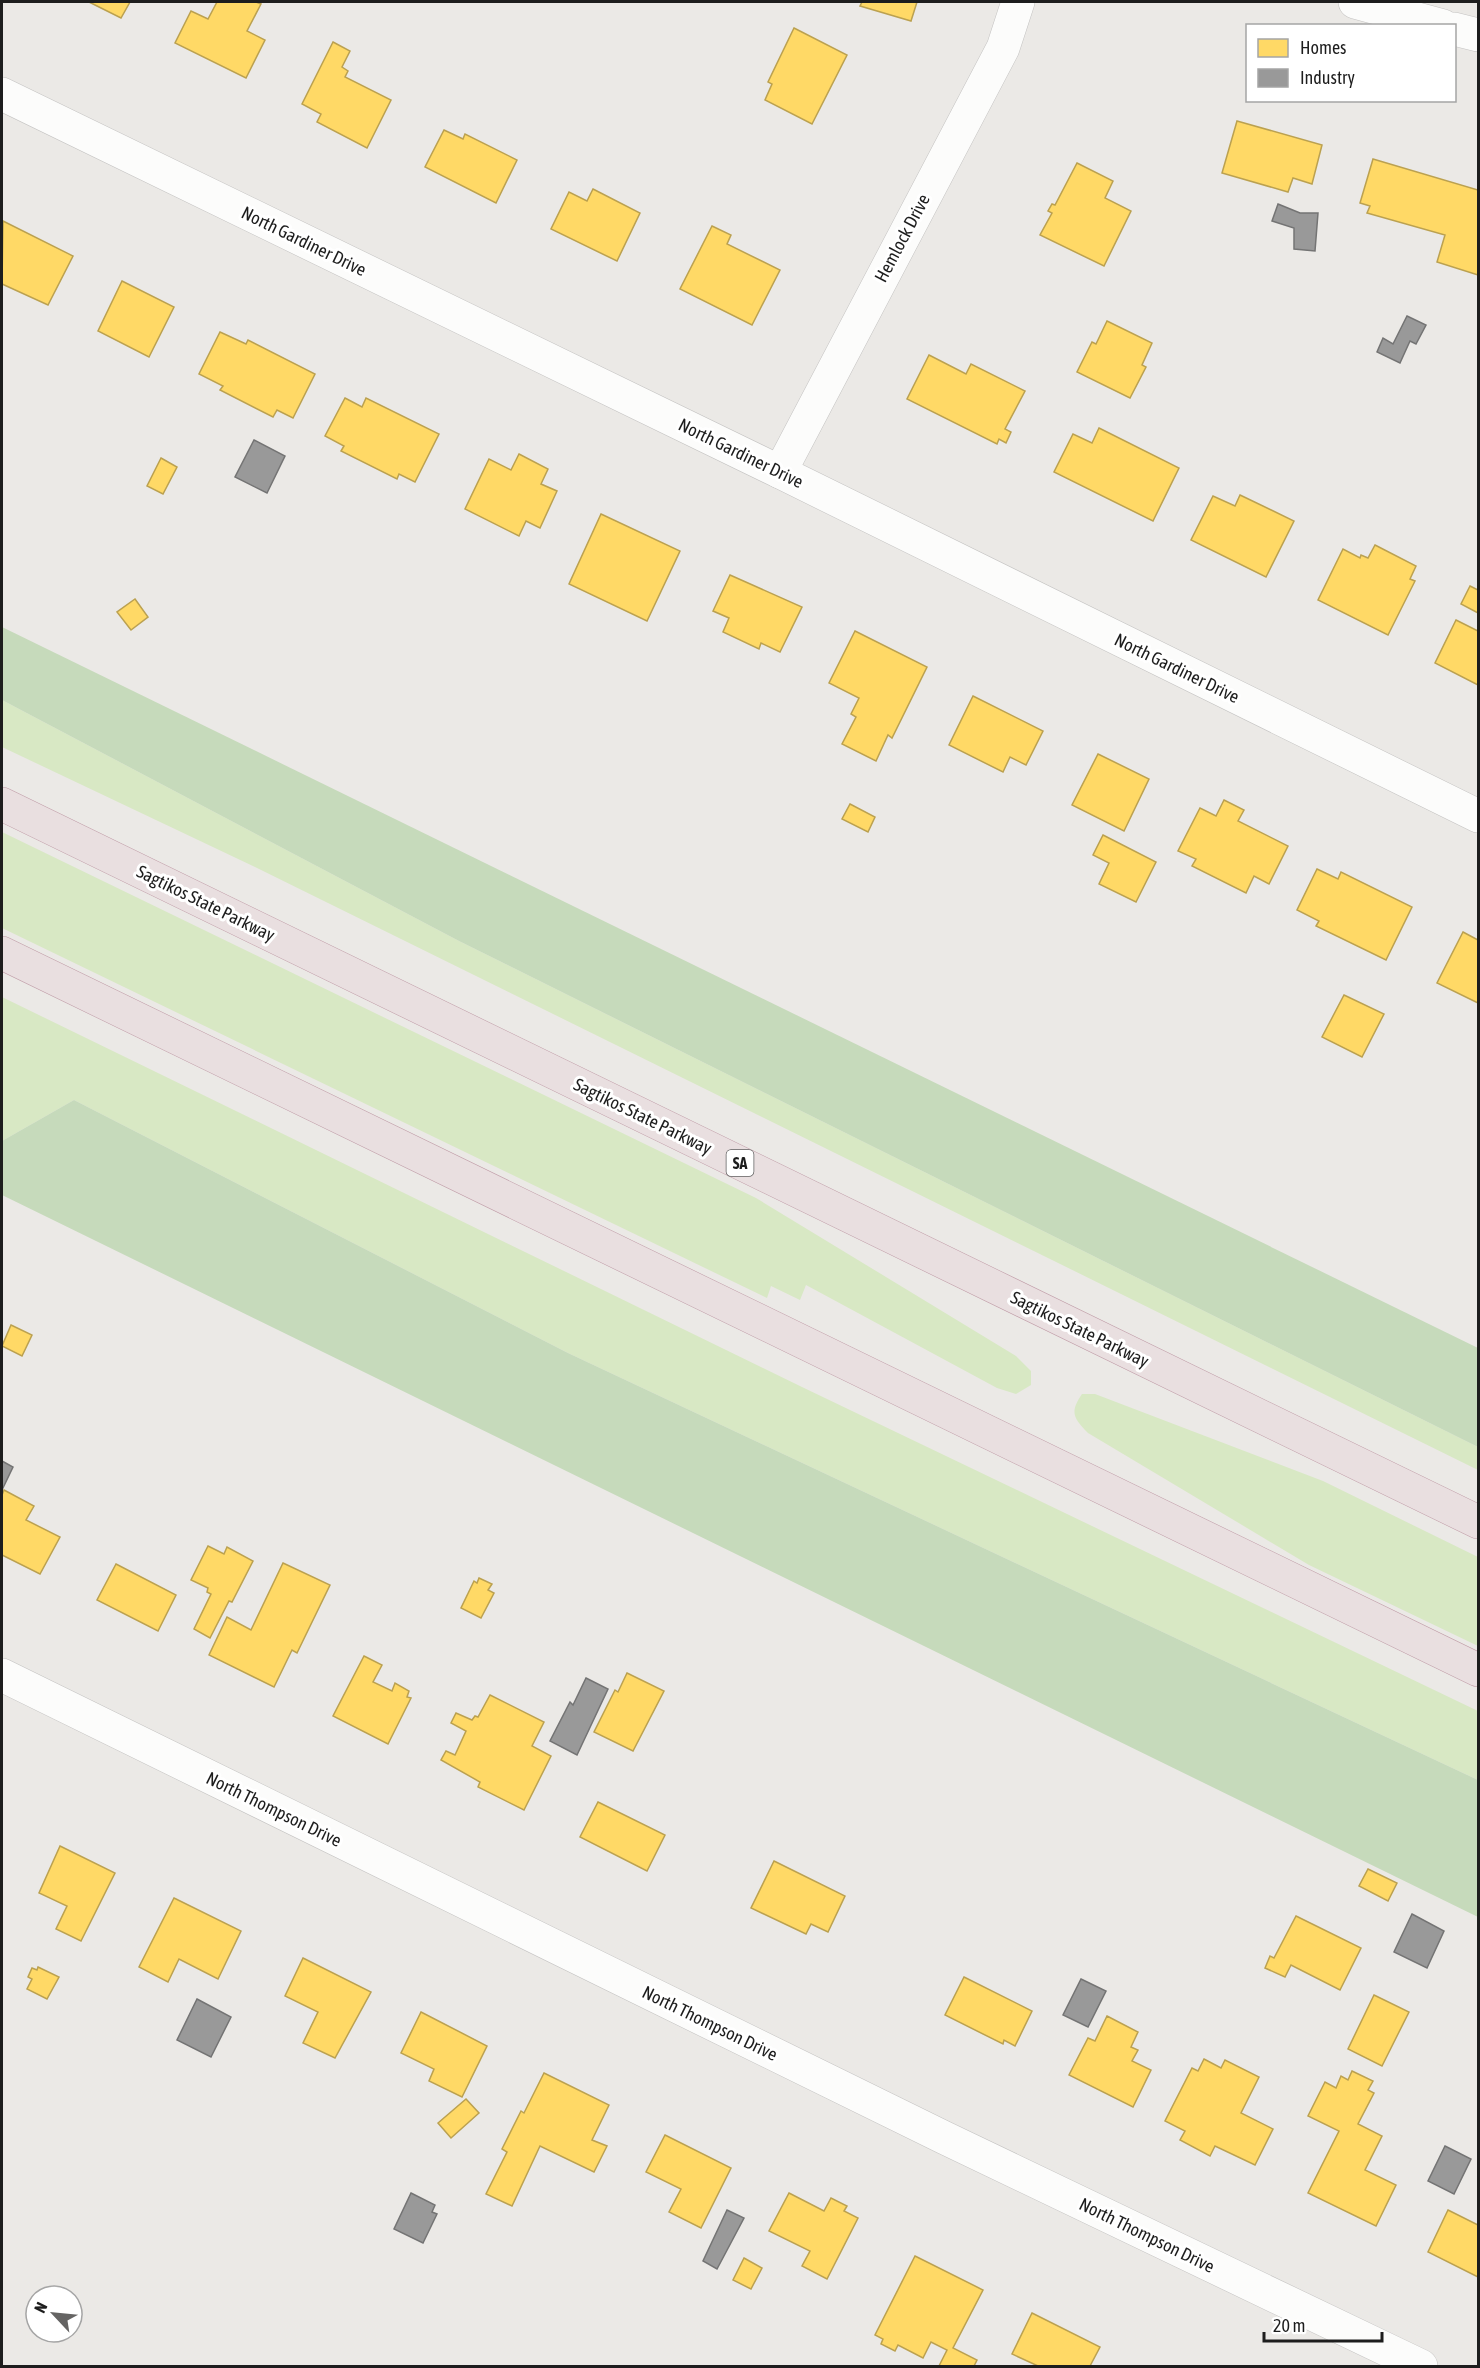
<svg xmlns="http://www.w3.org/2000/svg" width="1480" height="2368" viewBox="0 0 1480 2368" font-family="'Asap Condensed',sans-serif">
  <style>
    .grass { fill: #d8e8c4 }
    .forest { fill: #c6dabb }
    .homes { fill: #ffd966; stroke: #bba150; stroke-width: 1.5 }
    .industry { fill: #999; stroke: #747474; stroke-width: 1.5 }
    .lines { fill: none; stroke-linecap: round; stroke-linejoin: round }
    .street-casing { stroke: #c4c3c2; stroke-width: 34 }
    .highway-casing { stroke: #c09da8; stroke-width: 34 }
    .street { stroke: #fcfcfb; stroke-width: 33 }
    .highway { stroke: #e9dfe0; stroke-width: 33 }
    .labels { text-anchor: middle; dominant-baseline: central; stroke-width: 6; stroke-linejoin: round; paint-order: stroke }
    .shield { fill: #fff; stroke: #616161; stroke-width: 1.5 }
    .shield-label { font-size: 16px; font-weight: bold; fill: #1d1d1d }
    .street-label { font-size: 18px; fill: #1d1d1d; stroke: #fff }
  </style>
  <rect width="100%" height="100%" fill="#ebe9e6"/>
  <g class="grass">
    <polygon points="2,700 459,941 1478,1447 1478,1470 255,867 2,747"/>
    <polygon points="2,832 756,1198 1016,1356 1031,1371 1031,1385 1016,1394 997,1388 806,1285 800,1300 771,1286 767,1298 2,928"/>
    <polygon points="2,997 802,1387 1478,1711 1478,1780 568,1353 74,1100 2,1141"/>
    <path d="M1082,1394h13l228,87 155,76v89l-169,-81 -221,-132c-14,-15 -19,-20 -6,-39z"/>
  </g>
  <g class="forest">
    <polygon points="2,627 1478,1348 1478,1447 459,941 2,700"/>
    <polygon points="74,1100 568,1353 1478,1780 1478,1917 2,1195 2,1141"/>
  </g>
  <g class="homes">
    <polygon points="89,2 130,2 121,18"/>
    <polygon points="217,2 256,2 261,4 247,31 265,40 246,78 175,43 191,11 208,19"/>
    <polygon points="862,2 917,2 911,21 860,6"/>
    <polygon points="794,28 847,55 812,124 765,100 772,84 768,82"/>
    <polygon points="333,42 350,51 342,67 348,71 345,77 391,100 367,148 317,122 321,114 302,104"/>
    <polygon points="1237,121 1322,145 1312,184 1293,178 1288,192 1222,173"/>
    <polygon points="444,130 463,139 465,134 517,160 496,203 425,167"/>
    <polygon points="1373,159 1478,190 1478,275 1437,262 1445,235 1367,213 1370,206 1360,203"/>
    <polygon points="1077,163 1113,181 1105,198 1131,211 1104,266 1040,235 1052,213 1048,211 1052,204 1055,205"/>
    <polygon points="593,189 640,213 617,261 551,229 569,192 587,201"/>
    <polygon points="3,221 73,256 48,305 2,284"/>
    <polygon points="712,226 731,235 727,244 780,270 752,325 680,289"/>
    <polygon points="122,281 174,307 149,357 98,331"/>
    <polygon points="1107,321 1152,343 1142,365 1146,367 1130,398 1077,372 1092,342 1096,344"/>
    <polygon points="220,332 246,344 248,340 315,374 293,418 277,410 273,417 220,390 223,386 199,374"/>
    <polygon points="929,355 966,374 971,364 1025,391 1005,429 1011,432 1006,443 999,439 997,444 907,399"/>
    <polygon points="345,398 362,407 366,398 439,434 415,482 399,474 397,479 341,451 344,446 325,436"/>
    <polygon points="1099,428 1179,468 1153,521 1054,472 1073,434 1092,443"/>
    <polygon points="519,454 548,469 541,484 557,491 540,528 526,521 519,536 465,509 489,459 511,470"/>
    <polygon points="161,458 177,467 163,494 147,486"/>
    <polygon points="1240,495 1294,521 1266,577 1191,540 1213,496 1235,506"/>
    <polygon points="601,514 680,551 647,621 569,584"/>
    <polygon points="1375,545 1416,566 1410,579 1415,581 1388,635 1318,600 1343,549 1360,558 1361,555 1368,558"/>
    <polygon points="730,575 802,607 780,652 761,643 759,649 723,632 729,618 713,611"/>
    <polygon points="1470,586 1478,590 1478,613 1461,604"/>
    <polygon points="135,599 148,617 131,630 117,612"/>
    <polygon points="1456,620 1478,631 1478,685 1435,663"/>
    <polygon points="855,631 927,667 892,738 888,735 876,761 842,744 856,717 851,714 859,698 829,683"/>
    <polygon points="973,696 1043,731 1026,765 1010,757 1003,772 949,745"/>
    <polygon points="1098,754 1149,779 1124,831 1072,805"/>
    <polygon points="1224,800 1244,810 1238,821 1288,846 1269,884 1254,876 1246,893 1192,866 1196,859 1178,851 1200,808 1216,816"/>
    <polygon points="850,804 875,817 868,832 842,819"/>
    <polygon points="1103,835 1156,862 1136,902 1099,884 1109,863 1093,855"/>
    <polygon points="1317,869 1338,879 1341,872 1412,907 1386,960 1316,926 1319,921 1297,910"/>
    <polygon points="1463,932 1478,940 1478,1003 1437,983"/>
    <polygon points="1344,995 1384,1014 1362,1057 1322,1037"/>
    <polygon points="11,1325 32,1335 22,1356 2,1346"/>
    <polygon points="4,1490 34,1506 26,1520 60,1537 40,1574 2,1555 2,1495"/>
    <polygon points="208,1546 224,1554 227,1547 253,1561 232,1602 229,1601 210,1638 194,1629 211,1594 207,1592 208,1588 191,1580"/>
    <polygon points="283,1563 330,1585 297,1653 292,1650 274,1687 209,1655 227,1617 251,1630"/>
    <polygon points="116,1564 176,1595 158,1631 97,1600"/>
    <polygon points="479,1578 492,1584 488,1590 494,1593 481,1618 461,1608 474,1581 477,1583"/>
    <polygon points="364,1656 382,1665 373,1682 392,1691 395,1683 409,1691 407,1697 411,1698 388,1744 333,1716"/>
    <polygon points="627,1673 664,1691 633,1751 594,1732 615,1690 618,1692"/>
    <polygon points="490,1695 544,1722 532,1746 551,1756 524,1810 478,1787 480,1782 441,1760 446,1751 455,1755 466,1731 451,1723 456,1713 472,1720 475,1716 478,1717"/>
    <polygon points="598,1802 665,1835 647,1871 580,1837"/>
    <polygon points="60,1846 115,1873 81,1941 56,1929 67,1906 39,1893"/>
    <polygon points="774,1861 845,1896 828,1932 811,1924 806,1934 751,1908"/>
    <polygon points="1368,1869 1397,1883 1388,1901 1359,1886"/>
    <polygon points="174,1898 241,1931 218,1979 179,1959 168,1982 139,1967"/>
    <polygon points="1296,1916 1361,1948 1340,1990 1291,1965 1285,1977 1265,1968 1270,1956 1274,1958"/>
    <polygon points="303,1958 371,1992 335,2058 303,2043 318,2012 285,1996"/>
    <polygon points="38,1967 59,1977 47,1999 27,1989 32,1979 28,1977 32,1968 37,1970"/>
    <polygon points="964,1977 1032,2011 1015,2046 1004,2040 1003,2044 945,2015"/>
    <polygon points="1374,1995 1409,2012 1382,2066 1348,2049"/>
    <polygon points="421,2012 487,2046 462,2097 429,2081 434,2069 401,2053"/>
    <polygon points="1107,2016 1138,2032 1131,2047 1138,2050 1132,2061 1151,2070 1133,2107 1069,2075 1088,2038 1095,2041"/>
    <polygon points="1204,2059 1221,2068 1225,2060 1259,2077 1241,2113 1273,2129 1255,2165 1215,2146 1210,2156 1180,2140 1185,2131 1165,2121 1192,2068 1198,2071"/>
    <polygon points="1352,2071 1373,2081 1368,2090 1374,2093 1358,2124 1382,2136 1365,2170 1396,2185 1376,2226 1308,2193 1339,2131 1308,2116 1325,2082 1336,2088 1341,2076 1348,2080"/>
    <polygon points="544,2073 609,2105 592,2140 607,2146 594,2172 540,2146 512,2206 486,2194 507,2152 502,2149 521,2111 524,2113"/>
    <polygon points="466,2099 479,2113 451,2138 438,2123"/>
    <polygon points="665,2135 731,2168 701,2228 669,2212 681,2189 646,2172"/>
    <polygon points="789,2193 824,2211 831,2198 847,2206 844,2211 858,2218 827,2279 802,2266 810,2251 769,2231"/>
    <polygon points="1448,2210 1478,2225 1478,2277 1428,2252"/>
    <polygon points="915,2256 983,2290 953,2348 977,2360 974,2366 939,2366 947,2350 931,2342 923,2358 898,2345 895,2351 881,2344 883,2339 875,2335"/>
    <polygon points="744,2258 762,2268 751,2289 733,2280"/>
    <polygon points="1032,2313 1100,2347 1090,2366 1038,2366 1012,2354"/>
  </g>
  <g class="industry">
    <polygon points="1278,204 1300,213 1318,213 1315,251 1294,249 1294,228 1272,221"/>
    <polygon points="1407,316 1426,325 1416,344 1410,341 1400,363 1377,352 1383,338 1393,344"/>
    <polygon points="254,440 285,456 267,493 235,477"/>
    <polygon points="2,1461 13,1467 2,1490"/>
    <polygon points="586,1678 608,1689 577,1755 550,1741 570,1702 573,1705"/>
    <polygon points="1412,1914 1444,1931 1427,1968 1394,1952"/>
    <polygon points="1081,1979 1106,1991 1088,2027 1063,2015"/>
    <polygon points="197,1999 231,2017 211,2057 177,2040"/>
    <polygon points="1445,2146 1471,2159 1454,2194 1428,2181"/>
    <polygon points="411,2193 435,2205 432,2212 437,2214 423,2243 394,2229"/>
    <polygon points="727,2210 744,2218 717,2269 703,2261"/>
  </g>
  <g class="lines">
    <defs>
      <g id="street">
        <polyline points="1355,2 1443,26"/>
        <polyline points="1454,29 1478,35"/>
        <polyline points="2,94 780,472 1478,816"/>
        <polyline points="780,472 1003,48 1018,2"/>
        <polyline points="2,1675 945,2138 1421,2366"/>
      </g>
      <g id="highway">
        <polyline points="2,804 1478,1522"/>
        <polyline points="2,953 1478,1670"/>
      </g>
    </defs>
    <use href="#street" class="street-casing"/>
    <use href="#highway" class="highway-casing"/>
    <use href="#street" class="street"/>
    <use href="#highway" class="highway"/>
  </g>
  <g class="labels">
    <rect class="shield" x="726.5" y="1150" width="27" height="26" rx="4.5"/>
    <g class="shield-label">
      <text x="740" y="1163">SA</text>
    </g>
    <g class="street-label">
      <text transform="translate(902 238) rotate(-62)">Hemlock Drive</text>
      <text transform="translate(304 241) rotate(26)">North Gardiner Drive</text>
      <text transform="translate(741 453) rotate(26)">North Gardiner Drive</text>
      <text transform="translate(1177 668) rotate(26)">North Gardiner Drive</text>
      <text transform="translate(206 903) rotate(26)">Sagtikos State Parkway</text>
      <text transform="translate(643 1116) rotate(26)">Sagtikos State Parkway</text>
      <text transform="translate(1080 1329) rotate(26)">Sagtikos State Parkway</text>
      <text transform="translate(274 1809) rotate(26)">North Thompson Drive</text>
      <text transform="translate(710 2023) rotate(26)">North Thompson Drive</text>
      <text transform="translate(1147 2235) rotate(26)">North Thompson Drive</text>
    </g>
  </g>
  <rect width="1480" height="2368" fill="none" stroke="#1d1d1d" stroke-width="6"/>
  <rect x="1246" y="24" width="210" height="78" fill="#ffffff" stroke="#a5a5a5" stroke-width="1.5"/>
  <rect x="1258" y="39" width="30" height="18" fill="#ffd966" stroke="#a5a5a5" stroke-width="1.5"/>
  <text x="1300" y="54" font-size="18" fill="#1d1d1d">Homes</text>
  <rect x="1258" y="69" width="30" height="18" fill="#999999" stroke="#a5a5a5" stroke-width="1.5"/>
  <text x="1300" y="84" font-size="18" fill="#1d1d1d">Industry</text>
  <g transform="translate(54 2314) rotate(296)"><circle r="28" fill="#ffffff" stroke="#a5a5a5" stroke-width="1.5"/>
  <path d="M0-4.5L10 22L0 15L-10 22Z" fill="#656463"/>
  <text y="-9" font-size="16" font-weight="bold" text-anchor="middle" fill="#1d1d1d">N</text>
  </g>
  <path d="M1264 2332v9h118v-9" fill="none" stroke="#1d1d1d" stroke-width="3"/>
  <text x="1273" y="2332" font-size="18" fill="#1d1d1d" stroke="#ffffff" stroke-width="4.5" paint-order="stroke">20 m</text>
</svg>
